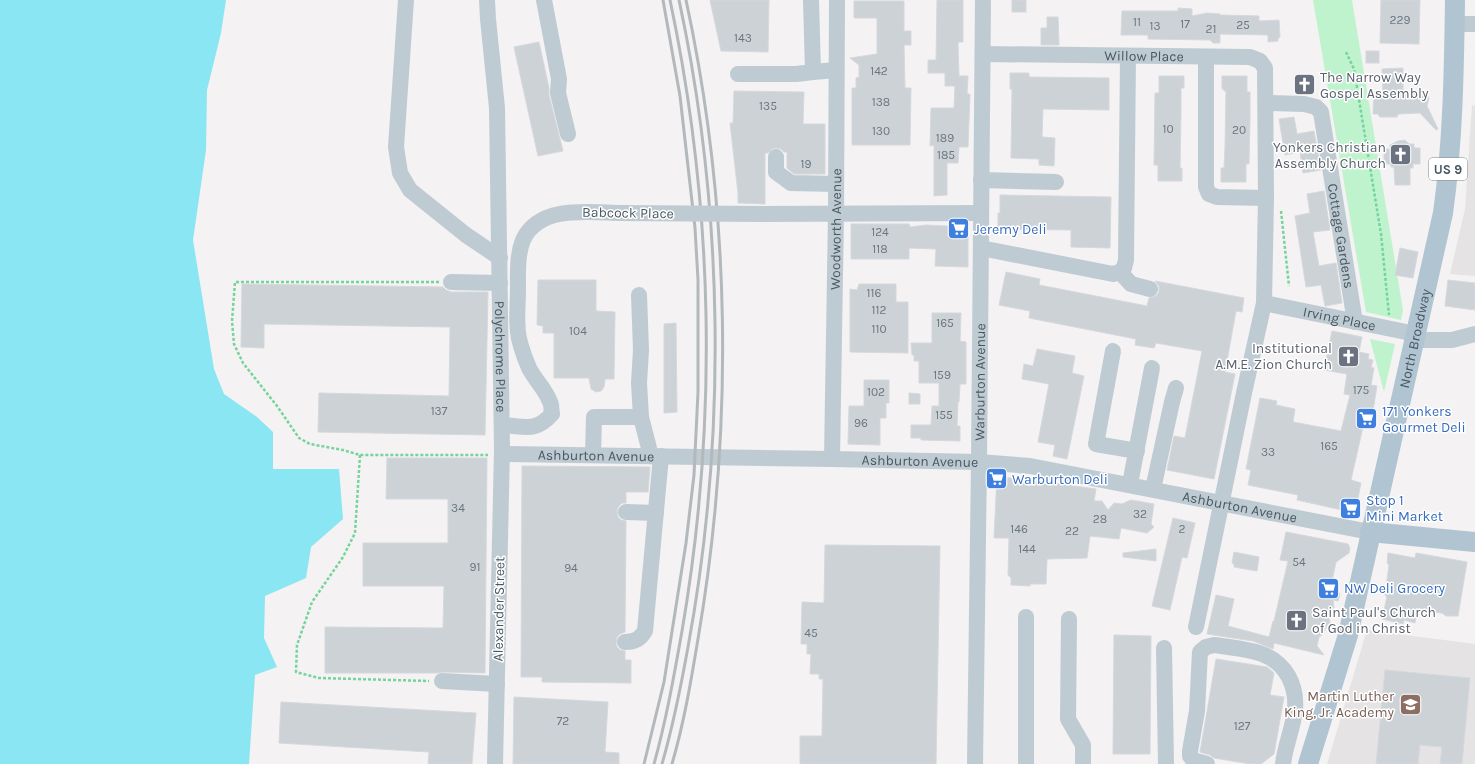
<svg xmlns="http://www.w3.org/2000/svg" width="1475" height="764" viewBox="0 0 1475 764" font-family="Karla,sans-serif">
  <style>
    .education { fill: #e5e3e4 }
    .green { fill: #bff3ce }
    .water { fill: #89e6f2 }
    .building { fill: #cdd2d6; stroke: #d5d8dd }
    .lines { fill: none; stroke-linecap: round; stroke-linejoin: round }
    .path { stroke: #74d49c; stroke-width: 2.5; stroke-dasharray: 3 2; stroke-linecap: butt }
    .minor { stroke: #bfcbd2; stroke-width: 16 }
    .major { stroke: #b0c4d2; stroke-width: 20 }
    .rail { stroke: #b3b8bc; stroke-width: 3 }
    .minor-bridge { stroke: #bfcbd2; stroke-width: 16 }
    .labels { text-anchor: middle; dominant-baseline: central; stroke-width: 3; stroke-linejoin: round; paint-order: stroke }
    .number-label { font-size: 12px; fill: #69767e }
    .shield { fill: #fff; stroke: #7f8990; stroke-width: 1 }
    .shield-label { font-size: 13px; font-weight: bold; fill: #485761 }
    .street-label { font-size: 14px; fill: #485761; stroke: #fff }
    .worship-label { font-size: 14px; fill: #5b616d; stroke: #fff; text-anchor: start }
    .shop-label { font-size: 14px; fill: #366cbe; stroke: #fff; text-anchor: start }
    .education-label { font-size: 14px; fill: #785e54; stroke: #fff; text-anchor: end }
  </style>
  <rect width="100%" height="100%" fill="#f4f2f2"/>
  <g class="education">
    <polygon points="1472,105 1475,106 1475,276 1450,274 1465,209"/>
    <polygon points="1367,630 1475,644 1475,764 1327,764"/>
  </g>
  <g class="green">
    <polygon points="1313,0 1352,0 1403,310 1401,320 1366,312"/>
    <polygon points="1370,339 1395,344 1384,392"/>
  </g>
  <polygon class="water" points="0,0 226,0 221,33 207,90 206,150 193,240 214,369 224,394 257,417 273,432 273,469 339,469 343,519 311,547 306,578 265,596 264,638 277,667 255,675 249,764 0,764"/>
  <g class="building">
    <polygon points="710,0 769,0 768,52 721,51"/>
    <polygon points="937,0 963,0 963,42 959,42 958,44 959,76 968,76 967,94 970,94 968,147 959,147 958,163 947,163 947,195 934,196 934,145 930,146 931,108 954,108 955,86 945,86 945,73 928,73 928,60 936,60"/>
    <rect x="1012" y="0" width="14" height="12"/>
    <polygon points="1381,0 1420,0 1419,44 1380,43"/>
    <polygon points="854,1 904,1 904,31 911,31 911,45 904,45 905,88 911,88 910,145 852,145 852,88 856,88 856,78 859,77 859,65 850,58 877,54 877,18 854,18"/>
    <polygon points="1178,8 1192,9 1192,16 1207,13 1220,14 1220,15 1259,16 1259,21 1279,20 1280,37 1278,38 1278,41 1268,42 1268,35 1220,34 1220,43 1213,43 1210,40 1148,39 1148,35 1121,35 1122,11 1178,11"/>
    <polygon points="1047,17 1058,17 1059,45 1041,45 1041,28 1047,28"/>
    <polygon points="539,42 549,88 549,95 563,151 538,156 514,47"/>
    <rect x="1366" y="51" width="13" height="12"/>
    <polygon points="1403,68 1403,93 1426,93 1429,98 1427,106 1438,129 1436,130 1420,113 1398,114 1397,117 1380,117 1378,114 1373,114 1374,92 1383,93 1382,69"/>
    <polygon points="1010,73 1029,73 1029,77 1109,78 1109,110 1043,109 1042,137 1055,138 1054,166 1039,165 1039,159 1011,158 1012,89 1010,89"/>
    <polygon points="1159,76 1184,76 1184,88 1181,88 1181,113 1180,168 1182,168 1182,181 1158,181 1158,165 1154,165 1155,93 1159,93"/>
    <polygon points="1222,76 1247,76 1247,92 1250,92 1250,120 1249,164 1246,164 1246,182 1221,182 1221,168 1224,168 1225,147 1226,91 1224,91 1224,89 1222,89"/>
    <polygon points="734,91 804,92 803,124 825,124 825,174 794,174 787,168 787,152 784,152 781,149 776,148 772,149 768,153 765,153 765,204 738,203 738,193 730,123 733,123"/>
    <polygon points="1294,117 1297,134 1314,131 1321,170 1303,173 1300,152 1285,155 1279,119"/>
    <polygon points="1405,140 1409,144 1414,144 1414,148 1420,148 1420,164 1413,164 1413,168 1410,168 1410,185 1395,185 1394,167 1391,167 1391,164 1384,164 1384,149 1390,149 1390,145 1398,141"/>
    <polygon points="1324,191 1330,230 1313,232 1319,266 1336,263 1342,303 1325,306 1321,285 1306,287 1295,216 1310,213 1307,194"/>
    <polygon points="1000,195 1111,197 1110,248 1071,247 1071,230 998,229 998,213 1000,213"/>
    <polygon points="851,224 909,224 910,227 926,225 968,227 968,267 935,266 936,249 909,248 909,259 851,259"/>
    <polygon points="1400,248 1418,252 1413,278 1395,275"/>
    <polygon points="1006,272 1040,279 1039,285 1147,306 1149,298 1156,296 1159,292 1159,286 1155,281 1244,298 1242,312 1236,311 1225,372 1235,374 1214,479 1167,470 1174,436 1185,438 1202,351 1156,343 1154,348 1135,345 1136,339 1029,318 1030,311 999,305"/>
    <polygon points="538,280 596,280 596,311 615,312 614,379 605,379 604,387 601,391 596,392 591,389 589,378 554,378 554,333 543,333 543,326 537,325"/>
    <polygon points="1448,280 1475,283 1475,310 1445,306"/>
    <polygon points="242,284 443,287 446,290 451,292 488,292 485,435 318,432 319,393 449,396 450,327 264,324 264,348 241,347"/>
    <polygon points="859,284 896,284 896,302 908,302 908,353 850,352 850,289 857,290"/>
    <polygon points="932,313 961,313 960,341 966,342 966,384 960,384 959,402 958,402 957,426 960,426 960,441 921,440 921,438 911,438 911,425 931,425 932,406 939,406 939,383 919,383 919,361 914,361 914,355 912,355 911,343 932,343"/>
    <polygon points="676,323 677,412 664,413 664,324"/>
    <polygon points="1332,331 1362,337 1359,352 1369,354 1368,359 1373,360 1371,367 1374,368 1371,385 1377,386 1370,429 1363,427 1351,480 1361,483 1355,513 1297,500 1298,495 1248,485 1251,470 1246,469 1260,398 1277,401 1276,405 1295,409 1293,422 1341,431 1350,395 1344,394 1347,374 1324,370"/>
    <polygon points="1037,349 1075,356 1072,373 1084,376 1067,459 1053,456 1055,445 1038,442 1049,384 1022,379 1024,364 1033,366"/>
    <polygon points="864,380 889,380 889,403 886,403 886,418 880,418 880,445 848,444 849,406 864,406"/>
    <polygon points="909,393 920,394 920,404 909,404"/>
    <polygon points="387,458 487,458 485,673 443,672 437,673 325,673 325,627 443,628 444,586 363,586 363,543 448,543 448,499 386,499"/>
    <polygon points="522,466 650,467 648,492 626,492 626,503 622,503 618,507 617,511 618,517 621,520 626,521 625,632 620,634 617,637 616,643 617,647 620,650 625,651 625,660 631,660 631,683 542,682 542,677 521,677"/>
    <polygon points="997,476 1047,483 1047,482 1096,489 1094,501 1102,501 1108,510 1114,503 1122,504 1131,500 1154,504 1151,524 1154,527 1147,533 1121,528 1119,539 1090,536 1087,558 1047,559 1046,584 1030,584 1030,586 1011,585 1011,578 1008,575 1009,538 994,538"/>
    <polygon points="1173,518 1195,523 1187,558 1182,557 1170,610 1152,606"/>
    <polygon points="1286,532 1348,544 1350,548 1349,553 1336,562 1332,581 1340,594 1338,601 1333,600 1334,608 1331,610 1329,617 1330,623 1322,633 1322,635 1319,637 1317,646 1324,655 1274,643 1273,649 1253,641 1207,634 1216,595 1234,599 1228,626 1269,637 1273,621 1274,621 1288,561 1280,560"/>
    <polygon points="825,545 940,546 936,764 800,764 800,736 822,736 823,679 819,679 819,674 810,674 811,654 807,654 807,644 801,644 802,602 824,603"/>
    <polygon points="1156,549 1156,561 1123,557 1123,553"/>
    <polygon points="1234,552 1259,557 1257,571 1234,567 1234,564 1232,563"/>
    <polygon points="1388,553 1415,558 1416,553 1467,562 1458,616 1446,616 1442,613 1417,610 1415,623 1404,620 1403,624 1382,619 1387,597 1385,595 1389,565 1387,563"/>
    <polygon points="1114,635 1151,636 1150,754 1113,754"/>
    <polygon points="1216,659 1267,667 1274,673 1270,695 1284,697 1274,754 1261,764 1250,764 1214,758 1210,755 1200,752"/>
    <polygon points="1385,670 1470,678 1462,764 1440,764 1442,747 1420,745 1418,764 1376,764"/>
    <polygon points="514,697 608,702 605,752 619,753 619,764 513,764"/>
    <polygon points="281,702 476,713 472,764 428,764 429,752 279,743"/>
  </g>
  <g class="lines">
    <g class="path">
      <polyline points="1346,52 1354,69 1381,234 1389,315"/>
      <polyline points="1281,211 1289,286"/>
      <polyline points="439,282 235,282 232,321 234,344 243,363 277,406 299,438 310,444 343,450 360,455 488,455"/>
      <polyline points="360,455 355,533 343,557 312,602 297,645 296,672 319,678 429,681"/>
    </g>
    <g class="minor">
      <polyline points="406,0 396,147 400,173 410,190 466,235 500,258"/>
      <path id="s1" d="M487,0l1,19 9,89 5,341 -7,315"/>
      <polyline points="544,0 559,79 558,93 568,134"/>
      <polyline points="811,0 813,72 836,70"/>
      <polyline points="1455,24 1475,24"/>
      <path id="s2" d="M983,54l267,3 10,4 5,7 1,130 -2,105 -20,90 -48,234"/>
      <polyline points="1128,56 1126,260 1124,268 1120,272 1131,284 1150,289"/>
      <polyline points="1206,57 1206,187 1209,194 1217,197 1266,198"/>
      <polyline points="738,74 796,74 813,72"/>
      <path id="s3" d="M1266,103l38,1 12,3 5,5 34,210"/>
      <polyline points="776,157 776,172 791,183 836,184"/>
      <polyline points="981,180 1056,182"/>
      <polyline points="761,214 981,213"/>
      <polyline points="981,248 1113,274 1120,272"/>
      <polyline points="451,282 500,283"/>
      <path id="s4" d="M1264,303l152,31"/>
      <polyline points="1414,340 1452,340 1475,334"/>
      <polyline points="1113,351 1096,444 1137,451"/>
      <polyline points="641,417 651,456"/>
      <path d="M502,425c23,1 33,8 50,-11 -1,-4 0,-9 -2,-12 -4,-12 -15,-22 -21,-34 -3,-7 -6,-15 -8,-22 -6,-18 -3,-40 -3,-58 0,-15 -1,-33 5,-48 16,-35 65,-28 96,-27"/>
      <path id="s5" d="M502,454l330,5 147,3 51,4 340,66"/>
      <polyline points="593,455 594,417 641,417 639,383 641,350 639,295"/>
      <path id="s6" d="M832,459l4,-245 1,-214"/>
      <polyline points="1130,484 1152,368"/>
      <polyline points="1153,489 1172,402 1176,388"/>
      <polyline points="626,512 656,513"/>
      <polyline points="1069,619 1068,719 1083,745 1083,764"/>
      <path d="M625,642c10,0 15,-3 20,-11l16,-175"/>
      <polyline points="1164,648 1166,764"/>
      <polyline points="442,681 497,684"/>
      <path id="s7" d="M975,764l4,-302 4,-462"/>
      <polyline points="1026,764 1026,617"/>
      <path d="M1207,764l-14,-4 -3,-4v-5l7,-40 3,-59 6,-5 8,-2c15,2 34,4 48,9 24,9 35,31 33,56 -2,18 -10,36 -12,54"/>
    </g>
    <g class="major">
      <polyline points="1370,532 1475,542"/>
      <path id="s8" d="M1308,764l40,-129 95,-422c10,-71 11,-142 12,-213"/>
    </g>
    <g class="rail">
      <polyline points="644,764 664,682 686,543 694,475 698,392 698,280 695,228 680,96 663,0"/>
      <path d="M654,764c12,-43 20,-88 28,-133 36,-209 32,-423 -12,-631"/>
      <path d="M662,764c11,-38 19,-78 26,-117 39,-211 36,-438 -9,-647"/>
      <path d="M672,764c12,-41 19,-83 26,-125 36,-211 33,-430 -12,-639"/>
    </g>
    <polyline class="minor-bridge" points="619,213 761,214"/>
  </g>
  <defs>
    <symbol id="church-square" viewBox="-11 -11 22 22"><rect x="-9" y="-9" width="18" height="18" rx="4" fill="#6b7280" stroke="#fff"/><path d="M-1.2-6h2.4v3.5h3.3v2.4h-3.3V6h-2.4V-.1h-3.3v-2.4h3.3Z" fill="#fff"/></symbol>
    <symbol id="supermarket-square" viewBox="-11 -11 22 22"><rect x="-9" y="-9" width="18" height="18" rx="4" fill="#3f7fe0" stroke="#fff"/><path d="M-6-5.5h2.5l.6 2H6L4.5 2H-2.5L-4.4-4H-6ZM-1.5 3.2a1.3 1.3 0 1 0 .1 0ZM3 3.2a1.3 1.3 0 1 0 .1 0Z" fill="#fff"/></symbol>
    <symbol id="school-square" viewBox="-11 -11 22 22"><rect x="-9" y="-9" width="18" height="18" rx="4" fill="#8d6e63" stroke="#fff"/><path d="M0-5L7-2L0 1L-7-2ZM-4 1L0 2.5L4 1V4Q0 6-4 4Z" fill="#fff"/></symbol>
  </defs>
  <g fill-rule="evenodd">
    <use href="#church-square" x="1292" y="72" width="25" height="25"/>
    <use href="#church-square" x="1388" y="142" width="25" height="25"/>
    <use href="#supermarket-square" x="946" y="216" width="25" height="25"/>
    <use href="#church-square" x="1336" y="344" width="25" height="25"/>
    <use href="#supermarket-square" x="1354" y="406" width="25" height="25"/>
    <use href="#supermarket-square" x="984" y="466" width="25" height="25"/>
    <use href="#supermarket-square" x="1338" y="496" width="25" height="25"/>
    <use href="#supermarket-square" x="1316" y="576" width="25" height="25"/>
    <use href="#church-square" x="1284" y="608" width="25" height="25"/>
    <use href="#school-square" x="1398" y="692" width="25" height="25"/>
  </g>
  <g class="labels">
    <g class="number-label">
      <text x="1400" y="20">229</text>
      <text x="1137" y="22">11</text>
      <text x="1185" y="24">17</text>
      <text x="1243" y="25">25</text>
      <text x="1155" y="26">13</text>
      <text x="1211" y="29">21</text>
      <text x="743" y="38">143</text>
      <text x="879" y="71">142</text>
      <text x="881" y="102">138</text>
      <text x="768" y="106">135</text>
      <text x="1168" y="129">10</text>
      <text x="1239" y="130">20</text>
      <text x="881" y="131">130</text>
      <text x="945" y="138">189</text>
      <text x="946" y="155">185</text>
      <text x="806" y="164">19</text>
      <text x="880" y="232">124</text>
      <text x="880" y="249">118</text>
      <text x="874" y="293">116</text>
      <text x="879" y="310">112</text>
      <text x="945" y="323">165</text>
      <text x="879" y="329">110</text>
      <text x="578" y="331">104</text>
      <text x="942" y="375">159</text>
      <text x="1361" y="390">175</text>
      <text x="876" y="392">102</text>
      <text x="439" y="411">137</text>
      <text x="944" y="415">155</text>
      <text x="861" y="423">96</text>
      <text x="1329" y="446">165</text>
      <text x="1268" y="452">33</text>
      <text x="458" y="508">34</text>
      <text x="1140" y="514">32</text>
      <text x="1100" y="519">28</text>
      <text x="1019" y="529">146</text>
      <text x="1182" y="529">2</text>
      <text x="1072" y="531">22</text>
      <text x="1027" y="549">144</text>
      <text x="1299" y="562">54</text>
      <text x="475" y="567">91</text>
      <text x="571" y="568">94</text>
      <text x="811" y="633">45</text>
      <text x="563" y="721">72</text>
      <text x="1242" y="726">127</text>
    </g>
    <rect class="shield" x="1429" y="158" width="38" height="22" rx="3"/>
    <g class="shield-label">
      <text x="1448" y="169">US 9</text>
    </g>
    <g class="street-label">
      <text stroke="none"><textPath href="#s2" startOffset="161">Willow Place</textPath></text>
      <text transform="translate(628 213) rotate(1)">Babcock Place</text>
      <text stroke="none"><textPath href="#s6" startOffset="230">Woodworth Avenue</textPath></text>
      <text stroke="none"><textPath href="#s3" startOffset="183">Cottage Gardens</textPath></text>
      <text stroke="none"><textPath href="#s4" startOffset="77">Irving Place</textPath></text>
      <text stroke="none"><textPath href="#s8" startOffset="439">North Broadway</textPath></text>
      <text stroke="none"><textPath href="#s1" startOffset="357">Polychrome Place</textPath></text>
      <text stroke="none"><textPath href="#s7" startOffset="382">Warburton Avenue</textPath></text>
      <text stroke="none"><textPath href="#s5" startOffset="94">Ashburton Avenue</textPath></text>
      <text stroke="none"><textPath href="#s5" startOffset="418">Ashburton Avenue</textPath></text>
      <text stroke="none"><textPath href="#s5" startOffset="742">Ashburton Avenue</textPath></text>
      <text transform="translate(499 609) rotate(-89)">Alexander Street</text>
    </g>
    <g class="worship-label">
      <text x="1320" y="77">The Narrow Way<tspan x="1320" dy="16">Gospel Assembly</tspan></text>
      <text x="1386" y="147" text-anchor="end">Yonkers Christian<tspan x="1386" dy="16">Assembly Church</tspan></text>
      <text x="1332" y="348" text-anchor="end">Institutional<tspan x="1332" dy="16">A.M.E. Zion Church</tspan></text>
      <text x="1312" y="612">Saint Paul's Church<tspan x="1312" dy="16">of God in Christ</tspan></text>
    </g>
    <g class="shop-label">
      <text x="974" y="229">Jeremy Deli</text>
      <text x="1382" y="411">171 Yonkers<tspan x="1382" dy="16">Gourmet Deli</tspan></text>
      <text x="1012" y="479">Warburton Deli</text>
      <text x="1366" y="500">Stop 1<tspan x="1366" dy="16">Mini Market</tspan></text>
      <text x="1344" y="588">NW Deli Grocery</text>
    </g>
    <g class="education-label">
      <text x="1394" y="696">Martin Luther<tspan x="1394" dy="16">King, Jr. Academy</tspan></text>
    </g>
  </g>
</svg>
